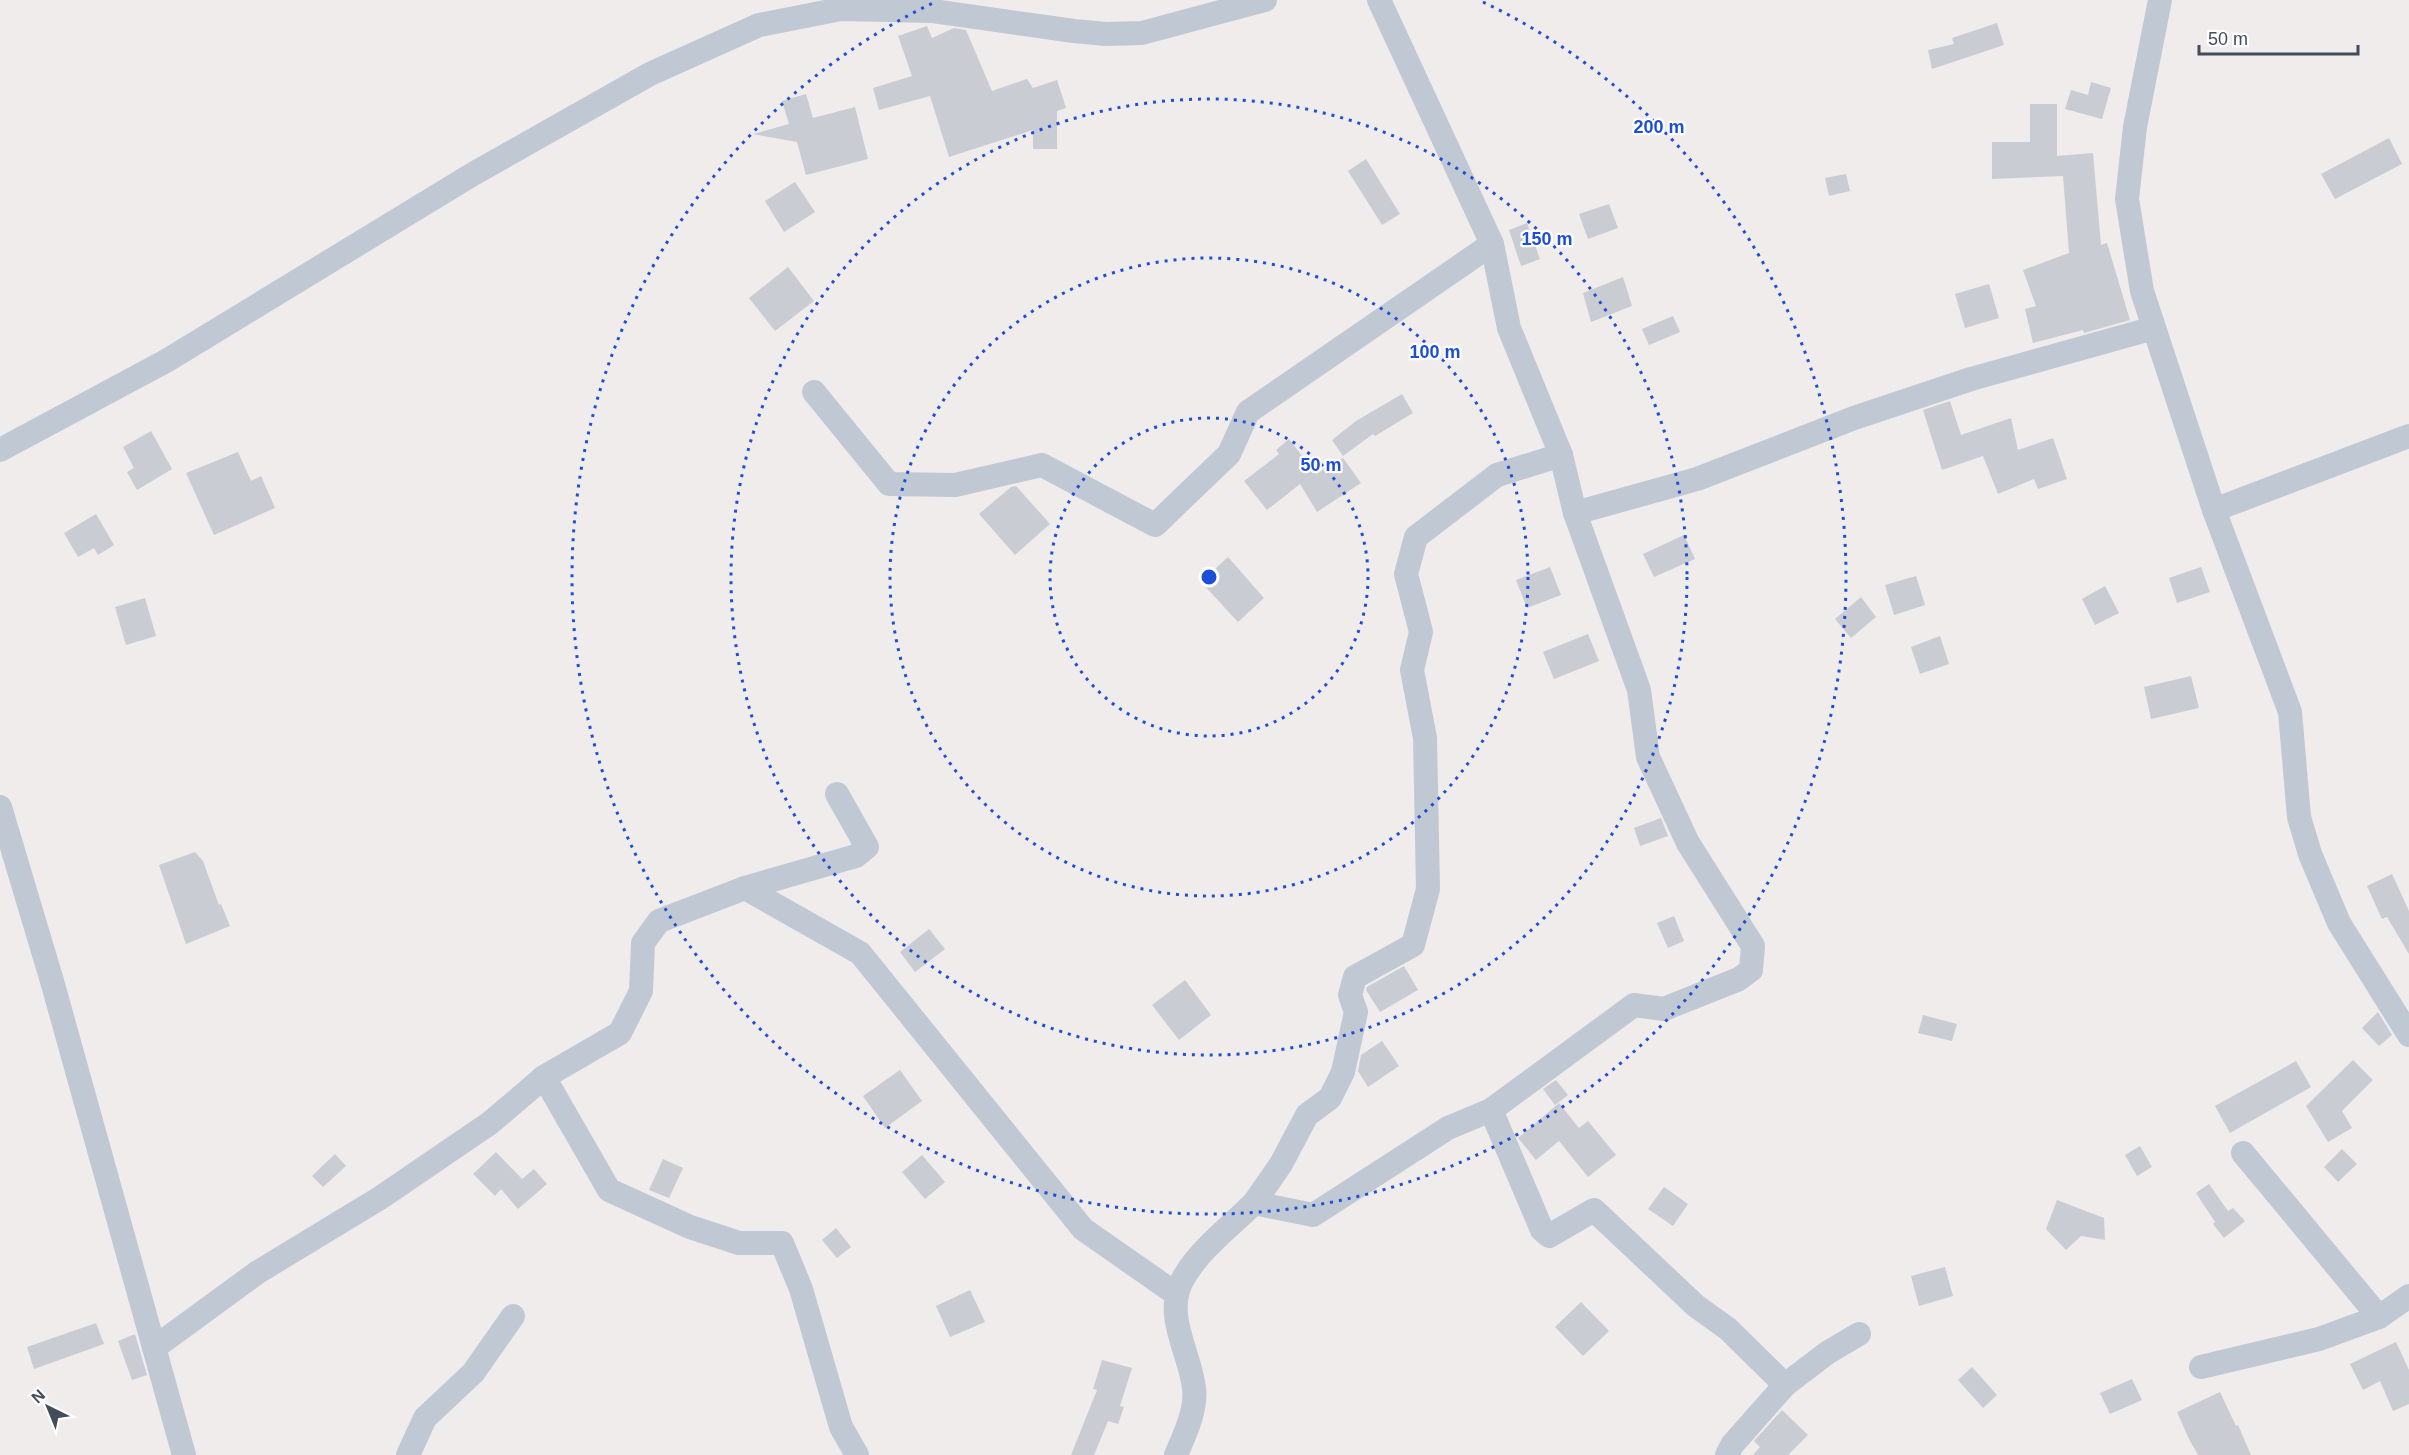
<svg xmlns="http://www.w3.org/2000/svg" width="2409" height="1455" viewBox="0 0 2409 1455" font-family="Arial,sans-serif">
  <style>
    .building { fill: #caccd4 }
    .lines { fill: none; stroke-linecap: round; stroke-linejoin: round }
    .minor { stroke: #c0c8d4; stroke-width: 24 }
    .ring { fill: none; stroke: #1d4ed8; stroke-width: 3; stroke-dasharray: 3 6 }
    .centre { fill: #1d4ed8; stroke: #fff; stroke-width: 3 }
    .ring-label { font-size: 18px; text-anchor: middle; font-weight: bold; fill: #1d4ed8; stroke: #fff; stroke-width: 4.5; stroke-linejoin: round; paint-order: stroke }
  </style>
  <rect width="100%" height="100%" fill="#efeceb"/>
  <g class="building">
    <polygon points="1997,23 2004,45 1932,69 1928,50 1954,44 1952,38"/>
    <polygon points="927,26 932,38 954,28 966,30 992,91 1027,79 1033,88 1057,80 1066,108 1057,111 1057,149 1033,149 1033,130 949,157 930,96 879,110 873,88 912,76 898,36"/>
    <polygon points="2091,82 2111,88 2102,119 2065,109 2071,90 2088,95"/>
    <polygon points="806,94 813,118 855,107 868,159 806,175 797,142 753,134 789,124 782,101"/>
    <polygon points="2030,104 2057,104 2057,156 2093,153 2101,245 2107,243 2130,320 2084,333 2083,330 2033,343 2025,309 2036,306 2023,270 2069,253 2063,176 1992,179 1992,142 2030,142"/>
    <polygon points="2389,138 2402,164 2335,199 2321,174"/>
    <polygon points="1366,159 1400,214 1382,225 1348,171"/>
    <polygon points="1846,174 1850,191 1829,196 1825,178"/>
    <polygon points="795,182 815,212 784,232 765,201"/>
    <polygon points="1609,204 1618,228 1588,239 1579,214"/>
    <polygon points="1527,223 1540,259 1521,266 1509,230"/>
    <polygon points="788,267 814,301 775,331 749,298"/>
    <polygon points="1623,277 1632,306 1591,322 1583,293"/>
    <polygon points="1989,284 1999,318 1965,328 1955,294"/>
    <polygon points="1673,316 1680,332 1649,345 1642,329"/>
    <polygon points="1402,394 1413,413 1375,436 1373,434 1343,456 1332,440 1356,421"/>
    <polygon points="1950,401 1961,435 2011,418 2018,450 2053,438 2067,479 2038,489 2034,479 1998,494 1983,456 1942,470 1923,410"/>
    <polygon points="151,431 172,469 137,490 127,472 134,468 123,447"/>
    <polygon points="1289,439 1316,474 1343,458 1361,483 1317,512 1300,484 1267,510 1244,481 1279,454 1276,450"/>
    <polygon points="238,452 251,481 261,476 275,508 214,535 186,473"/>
    <polygon points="1016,486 1050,524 1015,555 979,514 1011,487"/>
    <polygon points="96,514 114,545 98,555 94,548 78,557 64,533"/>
    <polygon points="1684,535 1695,559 1654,577 1643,554"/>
    <polygon points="1228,557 1264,598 1238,622 1201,582"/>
    <polygon points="1550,567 1561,595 1527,608 1516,580"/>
    <polygon points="2201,567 2210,592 2177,603 2169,578"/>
    <polygon points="1916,576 1925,605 1894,615 1885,585"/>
    <polygon points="2105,586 2119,613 2095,625 2082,599"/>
    <polygon points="1861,597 1876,617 1851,638 1835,619"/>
    <polygon points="145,598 156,636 126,645 115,607"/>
    <polygon points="1588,634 1599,661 1554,679 1543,652"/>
    <polygon points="1940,636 1949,664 1920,674 1911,647"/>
    <polygon points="2191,676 2199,708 2151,719 2144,687"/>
    <polygon points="1661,818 1668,836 1640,846 1634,828"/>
    <polygon points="195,852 203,861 219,905 221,904 230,926 186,944 159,865"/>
    <polygon points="2392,874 2409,911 2409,954 2387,917 2382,919 2367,886"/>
    <polygon points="1674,916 1684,941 1668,948 1657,923"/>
    <polygon points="929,929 945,949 915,972 900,952"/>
    <polygon points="1404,966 1418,990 1380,1012 1366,990 1367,987"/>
    <polygon points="1185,980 1211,1015 1179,1040 1152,1005"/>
    <polygon points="2378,1012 2392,1035 2379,1046 2362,1028"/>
    <polygon points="1923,1015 1957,1024 1952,1041 1918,1033"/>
    <polygon points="1382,1041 1399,1066 1368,1087 1358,1071 1361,1055"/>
    <polygon points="2353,1060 2373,1080 2342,1111 2352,1128 2328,1142 2306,1106"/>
    <polygon points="2296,1061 2311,1087 2230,1133 2215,1106"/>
    <polygon points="900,1070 922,1101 885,1128 863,1096"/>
    <polygon points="1556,1080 1568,1095 1555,1105 1543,1089"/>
    <polygon points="1559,1103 1579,1128 1588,1121 1616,1155 1588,1177 1559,1141 1536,1160 1518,1138"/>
    <polygon points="2140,1146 2152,1167 2137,1176 2125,1155"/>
    <polygon points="2342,1149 2357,1164 2338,1182 2324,1167"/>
    <polygon points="496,1152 522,1179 534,1169 547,1184 518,1209 501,1189 495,1196 473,1174"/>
    <polygon points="335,1154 346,1166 323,1187 312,1176"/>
    <polygon points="922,1155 945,1182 925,1199 902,1172"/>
    <polygon points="663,1159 683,1168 669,1198 649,1190"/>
    <polygon points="2209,1184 2228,1211 2233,1208 2245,1221 2224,1238 2213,1224 2215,1222 2196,1193"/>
    <polygon points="1664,1187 1688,1204 1673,1226 1648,1209"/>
    <polygon points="2057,1200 2104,1218 2105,1240 2081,1236 2066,1250 2046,1229"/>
    <polygon points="836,1228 851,1247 837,1258 822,1240"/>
    <polygon points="1945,1267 1953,1296 1919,1306 1911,1276"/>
    <polygon points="970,1290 985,1322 950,1337 936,1306"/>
    <polygon points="1581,1302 1609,1331 1583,1356 1555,1327"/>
    <polygon points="96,1323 104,1344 34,1369 27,1347"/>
    <polygon points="135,1334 147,1375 132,1380 118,1341"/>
    <polygon points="2396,1342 2409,1370 2409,1404 2393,1411 2380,1381 2363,1390 2350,1364"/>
    <polygon points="1102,1360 1132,1368 1120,1406 1124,1407 1118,1424 1108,1421 1094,1455 1071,1455 1097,1390 1093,1389"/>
    <polygon points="1972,1367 1997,1395 1983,1408 1958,1380"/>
    <polygon points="2132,1379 2142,1400 2110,1414 2100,1393"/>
    <polygon points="2220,1392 2236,1426 2238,1425 2251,1455 2198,1455 2189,1439 2177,1412"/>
    <polygon points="1782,1410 1808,1435 1788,1455 1753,1455 1760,1447 1754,1441"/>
  </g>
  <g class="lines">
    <g class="minor">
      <polyline points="2160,0 2135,127 2127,199 2142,291 2214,510 2290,712 2299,817 2310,854 2339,923 2409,1035"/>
      <polyline points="814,392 889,484 955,485 1042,465 1155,525 1229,454 1248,412 1492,244"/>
      <polyline points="0,450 166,361 473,174 650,74 759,25 841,9 933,11 1074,31 1106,34 1142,33 1265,0"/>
      <polyline points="2214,510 2409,436"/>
      <polyline points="1575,513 1697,479 1854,418 1971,379 2154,328"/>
      <polyline points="0,807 52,981 184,1455"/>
      <polyline points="745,888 860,953 1083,1229 1176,1294"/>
      <polyline points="544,1077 620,1033 641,991 643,943 659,921 745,888 856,856 867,847 837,794"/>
      <polyline points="1491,1110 1542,1230 1549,1236 1594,1210 1696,1306 1728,1329 1785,1385"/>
      <polyline points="2243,1153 2379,1317"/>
      <polyline points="1254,1203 1281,1164 1307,1115 1330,1098 1343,1072 1356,1012 1350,995 1355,977 1413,945 1428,889 1425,738 1412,670 1421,632 1406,574 1416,537 1497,475 1561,455"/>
      <polyline points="154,1348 258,1272 380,1198 490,1123 544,1077 609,1190 690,1227 739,1243 782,1243 801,1289 841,1427 857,1455"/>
      <polyline points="2201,1367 2319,1339 2379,1317 2409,1296"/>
      <polyline points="408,1455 425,1418 473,1373 513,1316"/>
      <path d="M1176,1455c8,-19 21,-45 18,-67 -4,-36 -32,-75 -10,-111 17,-29 47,-51 70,-74l59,12 135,-87 43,-18 143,-105 30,4 75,-30 12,-9 2,-24 -65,-103 -40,-86 -9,-67 -64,-177 -14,-58 -52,-127 -17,-84 -113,-244"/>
      <polyline points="1727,1455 1732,1445 1785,1385 1827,1353 1859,1334"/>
    </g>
  </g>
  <g class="ring">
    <circle cx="1209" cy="577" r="159"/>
    <circle cx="1209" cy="577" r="319"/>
    <circle cx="1209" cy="577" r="478"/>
    <path d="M1483 2A637 637 0 1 1 935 2"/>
  </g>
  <circle cx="1209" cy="577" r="9" class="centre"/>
  <g class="ring-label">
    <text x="1659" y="133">200 m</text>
    <text x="1547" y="245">150 m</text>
    <text x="1435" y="358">100 m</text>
    <text x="1321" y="471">50 m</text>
  </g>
  <g transform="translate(48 1407) rotate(317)" stroke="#ffffff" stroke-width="4.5" paint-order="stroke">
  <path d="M0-4.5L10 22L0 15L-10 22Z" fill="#434c5a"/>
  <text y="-9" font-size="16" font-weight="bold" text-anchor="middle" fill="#434c5a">N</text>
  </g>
  <path d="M2199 45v9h159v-9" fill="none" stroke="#434c5a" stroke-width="3"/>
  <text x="2208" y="45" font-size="18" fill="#434c5a" stroke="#ffffff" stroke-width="4.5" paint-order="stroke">50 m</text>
</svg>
